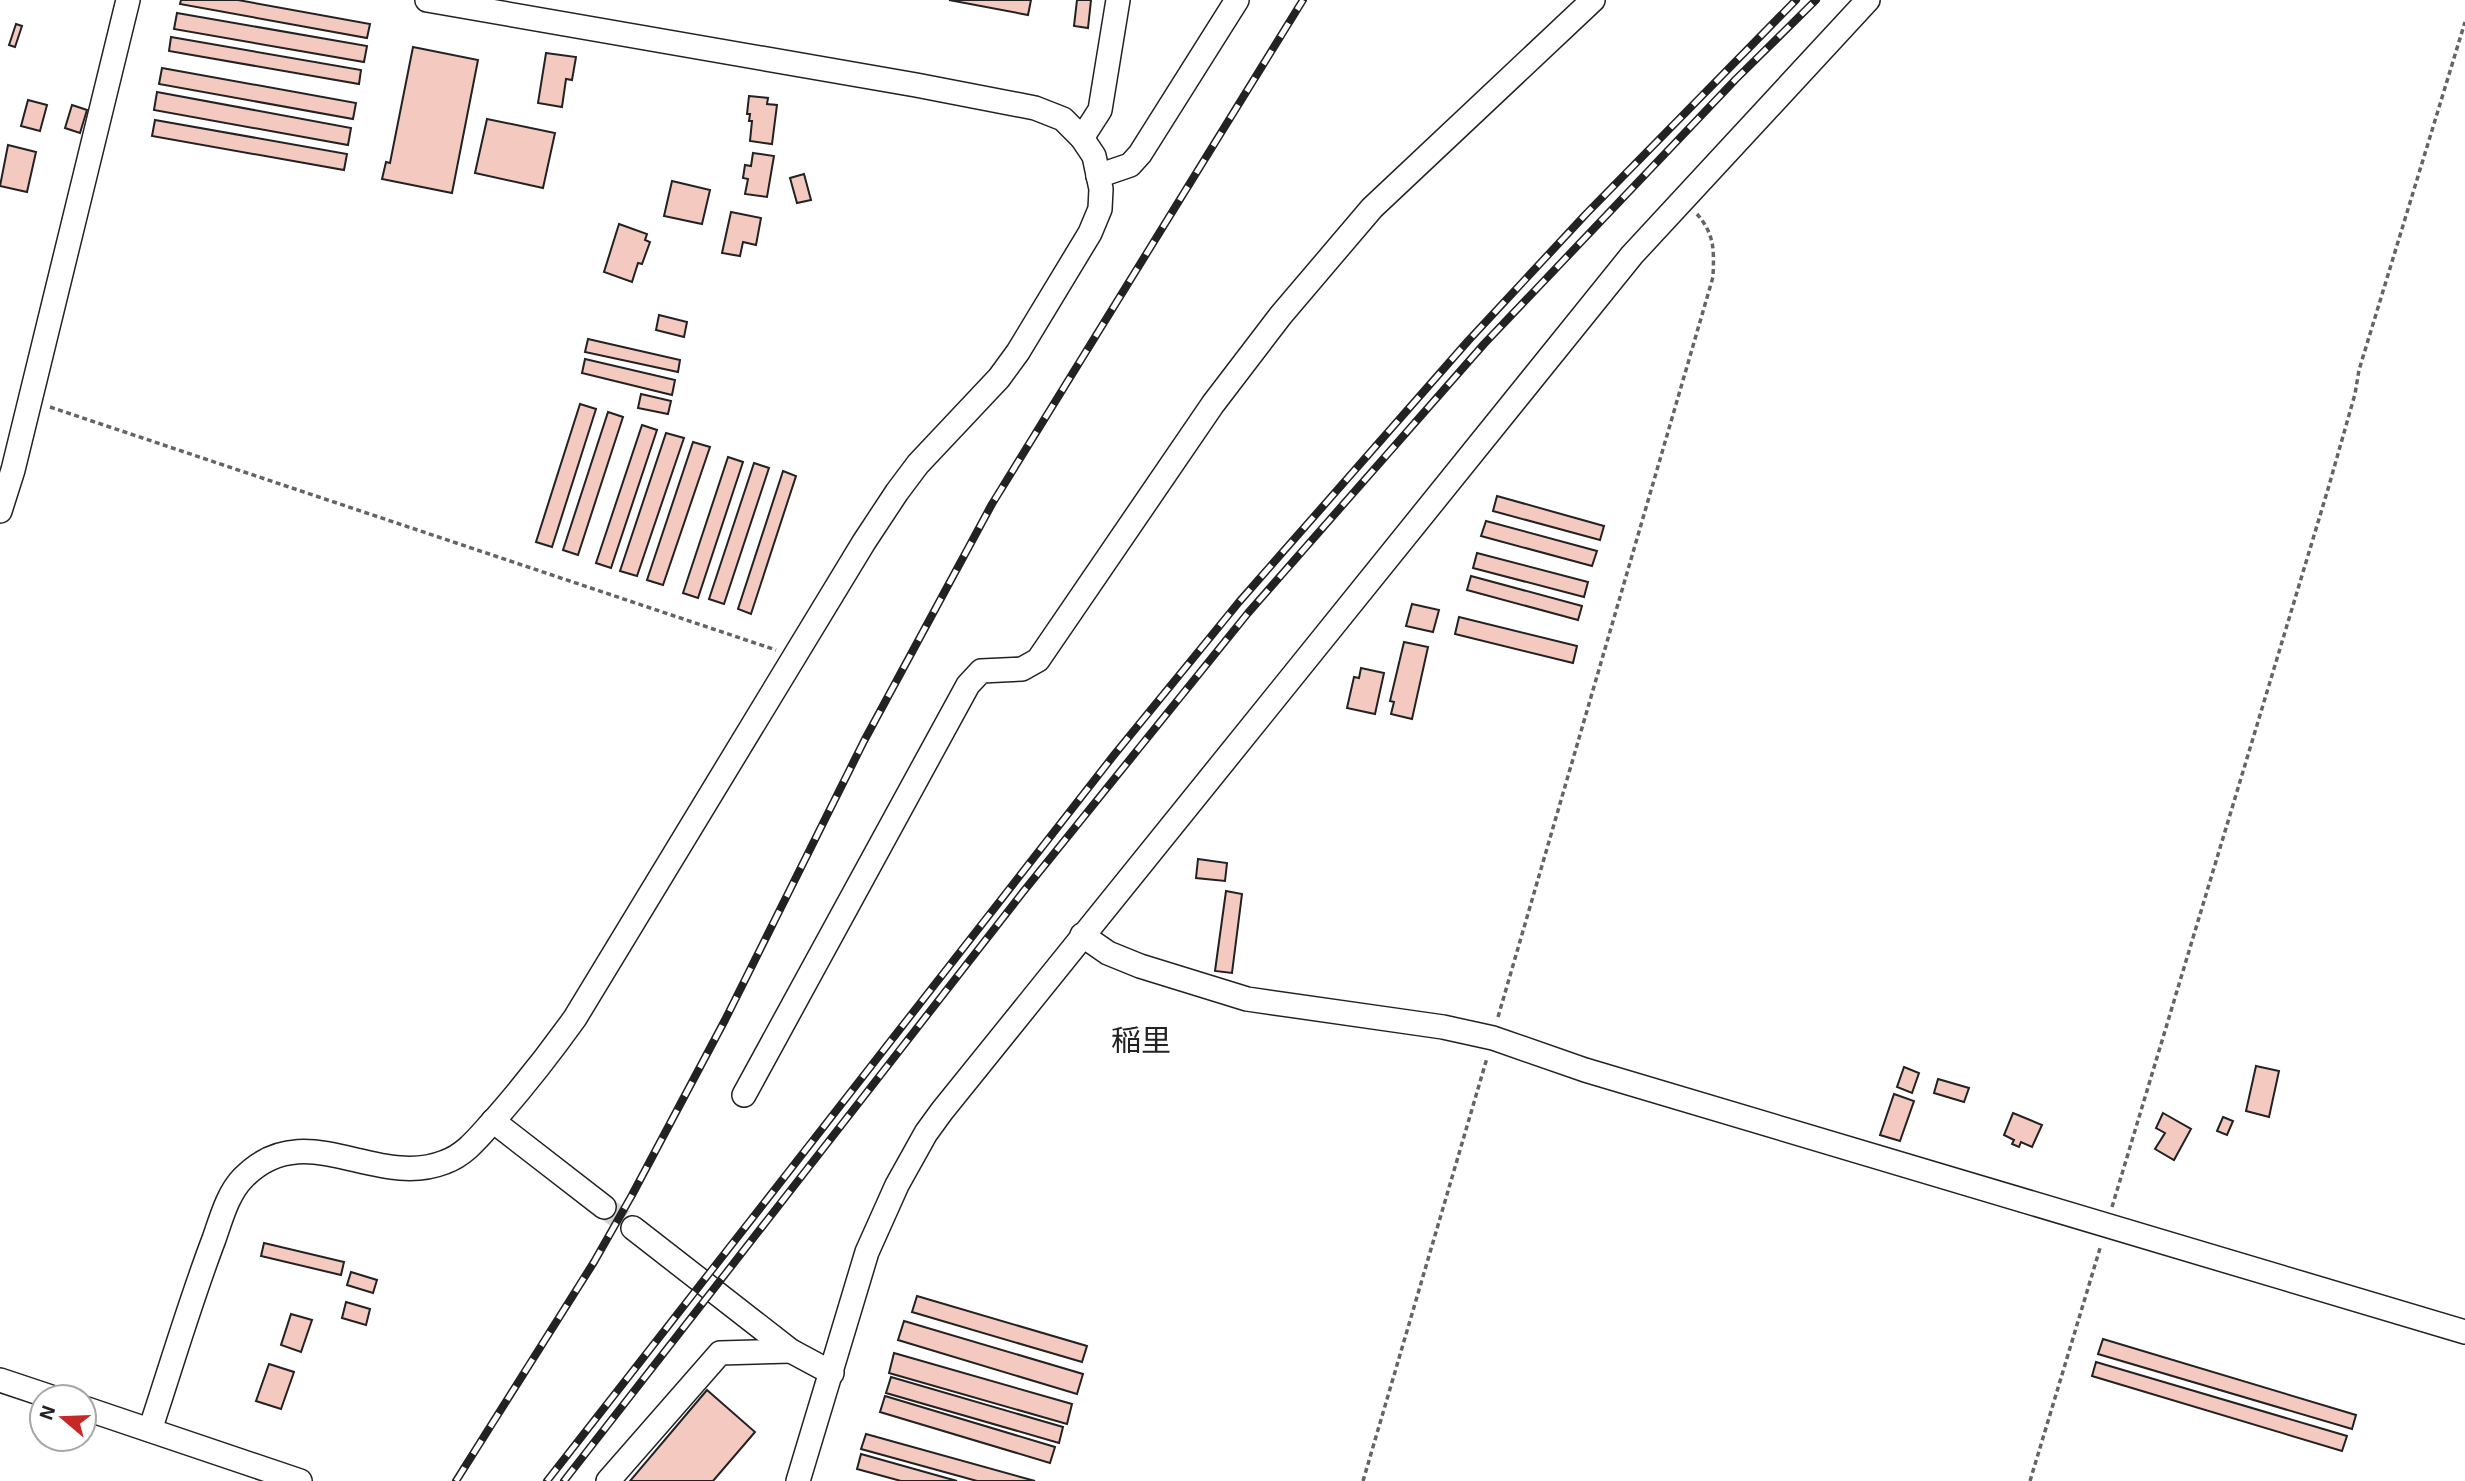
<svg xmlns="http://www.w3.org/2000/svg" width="2465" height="1481" viewBox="0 0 2465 1481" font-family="'Exo 2','Noto Sans JP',sans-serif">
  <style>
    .building { fill: #f3c9c0; stroke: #222; stroke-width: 2 }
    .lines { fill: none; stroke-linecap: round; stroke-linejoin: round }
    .minor-tunnel { stroke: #d3d3d3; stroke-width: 23; stroke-dasharray: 23 11; stroke-linecap: butt }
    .minor-casing { stroke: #222; stroke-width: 26 }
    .path { stroke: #646464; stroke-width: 3.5; stroke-dasharray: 5 3.5; stroke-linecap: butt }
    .minor { stroke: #fff; stroke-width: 23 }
    .rail-casing { stroke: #222; stroke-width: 8 }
    .rail { stroke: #fff; stroke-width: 5; stroke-dasharray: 16; stroke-linecap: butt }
    .labels { text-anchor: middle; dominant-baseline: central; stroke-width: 5; stroke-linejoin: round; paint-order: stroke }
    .quarter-label { font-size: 30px; fill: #222; stroke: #fff }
  </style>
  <rect width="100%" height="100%" fill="#fff"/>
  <g class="building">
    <polygon points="181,0 238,0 370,24 367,38 180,4"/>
    <polygon points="949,0 1031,0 1028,15"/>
    <polygon points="1077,0 1091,0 1088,28 1074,26"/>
    <polygon points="177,13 367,46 364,62 174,29"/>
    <polygon points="16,24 22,26 15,47 9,45"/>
    <polygon points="171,37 361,70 359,84 169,51"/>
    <polygon points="413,47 478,60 452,193 382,179 386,162 390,163"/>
    <polygon points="546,53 576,57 572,80 566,79 562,107 538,103"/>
    <polygon points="162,68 356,103 353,119 159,84"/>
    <polygon points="157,92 351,128 348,145 154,110"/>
    <polygon points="749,96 768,98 767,104 777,105 772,144 750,141 752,121 749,121 750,114 747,114"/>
    <polygon points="28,100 47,105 40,131 21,126"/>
    <polygon points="72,105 87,110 80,133 65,128"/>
    <polygon points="487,119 555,133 543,188 475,173"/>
    <polygon points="155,120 347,154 344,170 152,136"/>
    <polygon points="8,145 36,152 27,192 0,186"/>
    <polygon points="753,153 774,156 767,197 745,194 748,179 743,178 745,165 751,166"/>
    <polygon points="804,174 811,200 797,203 790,178"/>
    <polygon points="672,181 710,190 702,224 664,216"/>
    <polygon points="731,212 761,218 756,245 743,242 740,256 722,253"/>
    <polygon points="619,224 647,234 645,240 650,242 642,264 638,263 632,282 604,272"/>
    <polygon points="659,315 687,322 684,337 656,330"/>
    <polygon points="588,339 680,360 678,372 585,352"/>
    <polygon points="585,359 675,380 672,395 582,373"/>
    <polygon points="641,394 671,401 668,414 638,408"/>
    <polygon points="580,404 596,409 552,547 536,542"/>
    <polygon points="608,412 623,417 578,555 563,550"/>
    <polygon points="642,425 657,430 611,568 596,563"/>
    <polygon points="666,433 684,438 637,576 620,571"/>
    <polygon points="693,442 710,447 663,585 647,580"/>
    <polygon points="728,457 743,462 698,598 683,593"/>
    <polygon points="754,463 769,468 724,604 709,599"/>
    <polygon points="783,471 796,476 751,614 738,609"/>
    <polygon points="1497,496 1604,526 1600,540 1493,511"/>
    <polygon points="1486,521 1597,551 1592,566 1481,536"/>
    <polygon points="1477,553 1588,582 1584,597 1473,568"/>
    <polygon points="1471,576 1582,606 1578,620 1467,590"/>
    <polygon points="1412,604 1439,610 1433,632 1406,626"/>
    <polygon points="1459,617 1577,646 1573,663 1455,634"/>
    <polygon points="1404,642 1428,647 1412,719 1391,714 1394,702 1390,701"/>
    <polygon points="1361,668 1384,673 1375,714 1347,708 1354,677 1359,678"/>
    <polygon points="1198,859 1227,863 1225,881 1196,878"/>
    <polygon points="1226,891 1242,894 1232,973 1215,971"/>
    <polygon points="2256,1066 2279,1071 2269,1117 2246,1111"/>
    <polygon points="1904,1067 1919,1073 1912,1093 1897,1087"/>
    <polygon points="1938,1079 1969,1088 1964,1102 1934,1093"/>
    <polygon points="1894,1094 1914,1101 1900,1141 1880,1135"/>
    <polygon points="2013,1113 2042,1125 2032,1147 2021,1142 2019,1147 2012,1144 2014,1140 2004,1135"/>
    <polygon points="2163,1113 2191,1129 2174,1160 2155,1149 2165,1133 2156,1128"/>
    <polygon points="2223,1117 2233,1121 2227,1135 2217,1131"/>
    <polygon points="264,1243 344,1262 341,1275 261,1256"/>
    <polygon points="351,1272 377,1280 373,1293 347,1285"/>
    <polygon points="917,1296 1087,1346 1082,1362 912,1312"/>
    <polygon points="346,1302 370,1309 366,1325 342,1318"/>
    <polygon points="291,1314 312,1320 301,1352 281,1345"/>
    <polygon points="904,1321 1083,1374 1077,1394 898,1340"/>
    <polygon points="2103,1339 2356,1415 2352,1429 2098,1354"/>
    <polygon points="894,1353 1072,1404 1067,1424 889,1373"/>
    <polygon points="2096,1362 2347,1436 2342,1451 2092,1376"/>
    <polygon points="269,1364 294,1372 281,1409 256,1401"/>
    <polygon points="891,1377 1063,1427 1059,1443 886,1393"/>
    <polygon points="707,1390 755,1432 713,1481 630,1481"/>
    <polygon points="885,1396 1055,1447 1050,1463 880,1412"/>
    <polygon points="866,1434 1035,1481 977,1481 861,1449"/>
    <polygon points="861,1454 957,1481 901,1481 857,1469"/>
  </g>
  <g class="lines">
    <polyline class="minor-tunnel" points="604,1207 633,1228"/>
    <defs>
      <g id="minor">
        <polyline points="1082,138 1100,110 1118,0"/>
        <polyline points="1098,176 1130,165 1140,154 1237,0"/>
        <polyline points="0,511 13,470 128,0"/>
        <polyline points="1082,935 1108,953 1140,966 1247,999 1443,1027 1493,1038 1585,1070 2465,1332"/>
        <polyline points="744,1095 968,685 981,671 1022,669 1038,660 1213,404 1281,315 1372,208 1593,0"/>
        <polyline points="493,1121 604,1207"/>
        <polyline points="633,1228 791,1351 832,1373"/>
        <polyline points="0,1380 51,1397"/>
        <polyline points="84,1408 300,1481"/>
        <path d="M150,1430c21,-63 40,-128 64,-191 7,-20 14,-46 29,-61 62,-64 132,12 202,-16 22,-8 35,-27 51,-44 28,-32 54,-65 79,-100l289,-476 33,-50 21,-28 81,-86 19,-26 72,-119 10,-24 1,-20 -7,-33 -12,-18 -19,-19 -28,-11 -119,-23 -489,-85"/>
        <polyline points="608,1481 720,1353 791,1351"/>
        <polyline points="798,1481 867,1252 897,1185 926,1133 942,1111 1632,255 1868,0"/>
      </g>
    </defs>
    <use href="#minor" class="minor-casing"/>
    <g class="path">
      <polyline points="50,407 776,650"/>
      <path d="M1498,1017l215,-740c1,-27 2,-42 -16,-63"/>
      <polyline points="2112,1207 2328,489 2355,394 2359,370 2465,22"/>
      <polyline points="1363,1481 1487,1058"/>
      <polyline points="2030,1481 2101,1245"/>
    </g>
    <use href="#minor" class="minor"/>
    <defs>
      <g id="rail">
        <polyline points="456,1481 594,1262 632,1195 725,1020 864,741 992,504 1303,0"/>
        <polyline points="547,1481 1114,755 1239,602 1468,341 1586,214 1796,0"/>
        <polyline points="564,1481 1023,892 1248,613 1484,344 1736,79 1816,0"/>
      </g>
    </defs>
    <use href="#rail" class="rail-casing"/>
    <use href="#rail" class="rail"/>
  </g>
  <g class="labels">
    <g class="quarter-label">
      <text x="1141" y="1039">稲里</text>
    </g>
  </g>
  <g transform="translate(63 1418) rotate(289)"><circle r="33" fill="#ffffff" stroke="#a7a7a7" stroke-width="2"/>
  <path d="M0-5L12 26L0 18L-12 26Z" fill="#c62828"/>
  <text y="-10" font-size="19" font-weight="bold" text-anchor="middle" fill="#222222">N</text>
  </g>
</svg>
